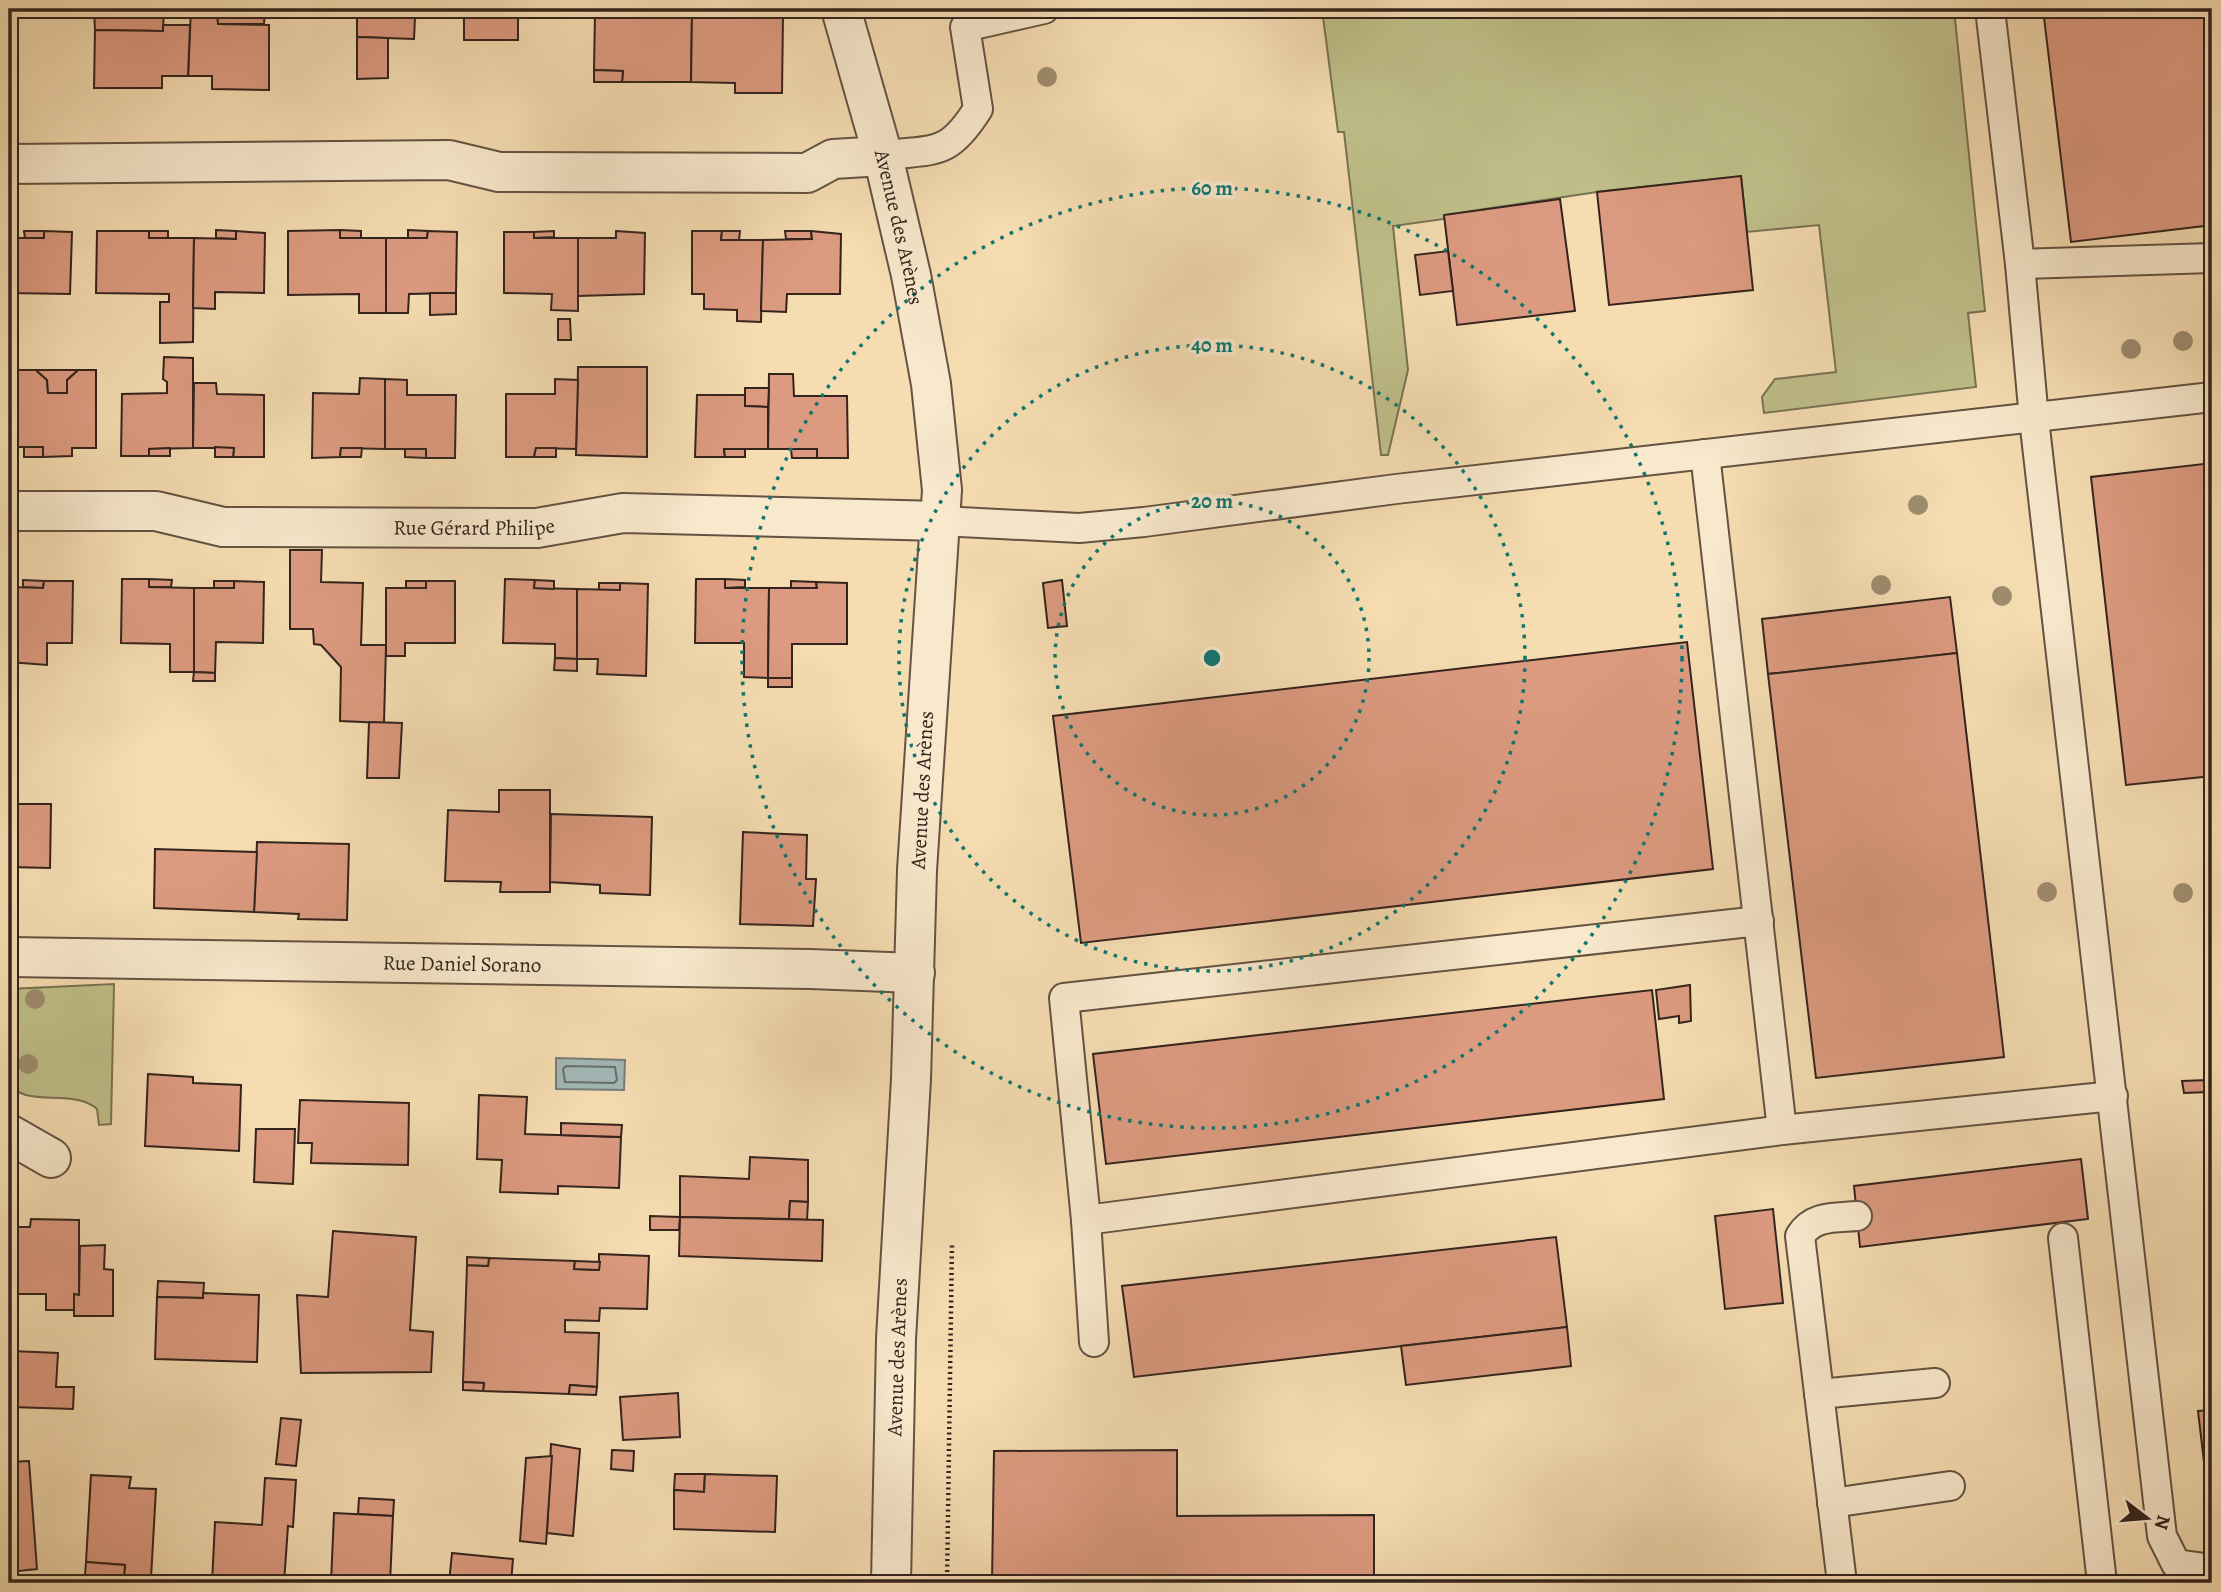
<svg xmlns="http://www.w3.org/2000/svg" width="2221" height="1592" viewBox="0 0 2221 1592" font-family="Alegreya,serif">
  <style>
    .green { fill: #bfbf89; stroke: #797253; stroke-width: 2 }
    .water { fill: #a2b8b8; stroke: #767d7a; stroke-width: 2 }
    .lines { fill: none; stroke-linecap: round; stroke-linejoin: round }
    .shore { stroke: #6a6e6a; stroke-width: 2 }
    .building { fill: #dc9a80; stroke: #33241d; stroke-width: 2 }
    .service-casing { stroke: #645242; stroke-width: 32 }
    .minor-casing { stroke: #645242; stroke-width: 42 }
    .tertiary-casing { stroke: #645242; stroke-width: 42 }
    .path { stroke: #33241d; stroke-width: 4.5; stroke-dasharray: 2 3.5; stroke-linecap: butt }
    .service { stroke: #f8e8cc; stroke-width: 28 }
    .minor { stroke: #f8e8cc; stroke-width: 38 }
    .tertiary { stroke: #f8e8cc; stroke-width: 38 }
    .tree { fill: #9e8c6e }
    .ring { fill: none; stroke: #0f766e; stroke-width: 3.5; stroke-dasharray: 3.5 7 }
    .labels { text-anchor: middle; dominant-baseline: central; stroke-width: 7; stroke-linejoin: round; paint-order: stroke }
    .street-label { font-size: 21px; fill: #33241d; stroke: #f8e8cc }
    .centre { fill: #0f766e; stroke: #f8e8cc; stroke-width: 3.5 }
    .ring-label { font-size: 21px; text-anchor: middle; font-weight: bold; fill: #0f766e; stroke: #f8e8cc; stroke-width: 7; stroke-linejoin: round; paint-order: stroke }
  </style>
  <rect width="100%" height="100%" fill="#f5dcb1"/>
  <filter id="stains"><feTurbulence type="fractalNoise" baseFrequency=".00286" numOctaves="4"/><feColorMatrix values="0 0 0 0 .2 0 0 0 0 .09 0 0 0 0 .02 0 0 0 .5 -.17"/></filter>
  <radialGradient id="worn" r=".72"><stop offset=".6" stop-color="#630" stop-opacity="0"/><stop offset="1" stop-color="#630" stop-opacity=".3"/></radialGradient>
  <g class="green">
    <polygon points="1322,9 1954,9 1985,311 1968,313 1976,387 1764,413 1762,397 1775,379 1836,372 1819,225 1747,232 1741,176 1597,192 1444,215 1444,219 1393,226 1408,370 1388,455 1381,455 1344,132 1338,132"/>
    <path d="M114,984l-3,140 -12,1 -2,-16c-24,-22 -76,1 -88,-28 -5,-15 0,-73 0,-92z"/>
  </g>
  <polygon class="water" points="556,1058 625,1060 624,1090 556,1089"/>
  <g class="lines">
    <polygon class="shore" points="566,1066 615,1067 617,1080 614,1083 565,1082 563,1069"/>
  </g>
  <g class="building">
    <polygon points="94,9 164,9 163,31 95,30"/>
    <polygon points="191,9 217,9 218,24 269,25 269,90 212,89 212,76 188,76"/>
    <polygon points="217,9 265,9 264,24 218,24"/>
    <polygon points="357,9 441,9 441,17 415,17 414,39 357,37"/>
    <polygon points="441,9 518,9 518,40 464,40 464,17 441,17"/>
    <polygon points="610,9 682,9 682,14 610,13"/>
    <polygon points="2043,9 2212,9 2212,225 2071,242"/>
    <polygon points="595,13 692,14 691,82 622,82 623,71 594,70"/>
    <polygon points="692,14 783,15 782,93 735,93 735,83 691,82"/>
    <polygon points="163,25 190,25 188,76 162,76 162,88 94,88 95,30 163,31"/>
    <polygon points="357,37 388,38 388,78 357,79"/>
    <polygon points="594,70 623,71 622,82 594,82"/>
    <polygon points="1741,176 1753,290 1609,305 1597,192"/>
    <polygon points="1560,199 1575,311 1457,325 1444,215"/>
    <polygon points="216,230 236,231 236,239 216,238"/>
    <polygon points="340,230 361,231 361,238 340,238"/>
    <polygon points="340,230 340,238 386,238 386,313 359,313 359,294 288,295 288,231"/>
    <polygon points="408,230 428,231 427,238 408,238"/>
    <polygon points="24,231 44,231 44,238 25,238"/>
    <polygon points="44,231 72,232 70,294 9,293 9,238 44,238"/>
    <polygon points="97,231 149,231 149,238 194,238 193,342 160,343 160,302 169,302 169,294 96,293"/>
    <rect x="149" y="231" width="19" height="7"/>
    <polygon points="236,231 265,233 264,293 215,292 215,309 193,308 194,238 236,239"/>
    <polygon points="428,231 457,232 456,293 409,294 408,313 386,313 386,238 427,238"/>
    <polygon points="554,231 554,237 534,238 534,232"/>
    <polygon points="616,231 645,233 644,294 578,296 578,238 616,238"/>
    <polygon points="692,231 722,231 721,240 763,240 761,322 737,321 737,310 704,309 704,294 692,294"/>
    <polygon points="722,231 740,231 739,240 721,240"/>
    <polygon points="785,231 811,231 812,239 786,239"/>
    <polygon points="811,231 841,234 840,294 787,294 786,312 761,311 763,240 812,239"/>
    <polygon points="504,232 534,232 534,238 578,238 578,311 551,310 552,294 504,293"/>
    <polygon points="1448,251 1453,291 1420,295 1415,255"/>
    <polygon points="430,293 456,293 456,314 430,315"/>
    <polygon points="558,319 570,319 571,340 558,340"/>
    <polygon points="164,357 193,358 193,448 149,449 149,456 121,456 122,394 167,393 167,382 163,379"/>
    <polygon points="578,367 647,367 647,457 576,455"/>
    <polygon points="9,370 36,370 47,380 48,393 67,393 67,380 78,370 96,370 96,448 72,448 72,456 43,457 43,447 9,447"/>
    <polygon points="36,370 78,370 67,380 67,393 48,393 47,380"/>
    <polygon points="769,374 793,374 794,396 847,396 848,458 817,458 817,449 768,449"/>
    <polygon points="360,378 385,379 385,449 341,448 340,457 312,458 313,393 359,394"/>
    <polygon points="385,379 407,380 407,395 456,395 455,458 426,458 426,449 385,449"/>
    <polygon points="555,379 578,380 576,449 536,448 534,457 506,457 506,394 555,394"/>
    <polygon points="194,383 216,383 217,394 264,395 264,457 233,457 234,448 193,448"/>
    <polygon points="745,388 769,388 768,407 745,406"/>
    <polygon points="697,395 745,395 745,406 768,407 768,449 724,449 725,457 695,457"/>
    <rect x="24" y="447" width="19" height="10"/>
    <polygon points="215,447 234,448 233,457 215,457"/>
    <polygon points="170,448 170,456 149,456 149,449"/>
    <polygon points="341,448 362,448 361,457 340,457"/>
    <polygon points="536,448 556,448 556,457 534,457"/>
    <polygon points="405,449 426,449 426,458 405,457"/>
    <polygon points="724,449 745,449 745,457 725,457"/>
    <polygon points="791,449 817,449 817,458 792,458"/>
    <polygon points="2212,463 2212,776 2126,785 2091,477"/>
    <polygon points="290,550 322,550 321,582 363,583 361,645 386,645 384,723 340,721 341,667 321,645 314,644 313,629 290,629"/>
    <polygon points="122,579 149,579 149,587 194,588 194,672 170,672 170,644 121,643"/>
    <polygon points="149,579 172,580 171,587 149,587"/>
    <polygon points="505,579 535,580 534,588 577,589 577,659 555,658 555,644 503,643"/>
    <polygon points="696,579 725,579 725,588 769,588 768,678 744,677 744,643 695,643"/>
    <polygon points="725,579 745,580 745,587 725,588"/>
    <polygon points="23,580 44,581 43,588 23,587"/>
    <polygon points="535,580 554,581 554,589 534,588"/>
    <polygon points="1062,580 1067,626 1048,628 1043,583"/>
    <polygon points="44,581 73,581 72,643 47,643 47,665 9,662 9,587 43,588"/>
    <rect x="214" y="581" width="20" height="7"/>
    <polygon points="234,581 264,582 263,643 216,642 215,673 194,672 194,588 234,588"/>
    <rect x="406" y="581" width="20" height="7"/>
    <polygon points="426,581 455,581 455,643 405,643 405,656 386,656 386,588 426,588"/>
    <polygon points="791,581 816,582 817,588 791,588"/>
    <polygon points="816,582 847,583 847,644 792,644 792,678 768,678 769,588 817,588"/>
    <rect x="599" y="583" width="21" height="7"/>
    <polygon points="620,583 648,584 646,676 597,674 598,659 577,659 577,589 620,590"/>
    <polygon points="1950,597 1957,653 1768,674 1762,619"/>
    <polygon points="1687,642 1713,869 1081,943 1053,716"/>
    <polygon points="1957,653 2004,1057 1816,1078 1768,674"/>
    <polygon points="555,658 577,659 577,671 554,670"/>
    <polygon points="194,672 215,673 215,681 193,681"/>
    <rect x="768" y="678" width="24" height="9"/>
    <polygon points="369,722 402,723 399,778 367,778"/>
    <polygon points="499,790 550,790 550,892 500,892 501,882 445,881 448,810 499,812"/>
    <polygon points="9,804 51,804 50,868 9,867"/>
    <polygon points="551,814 652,817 650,895 600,893 600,885 550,882"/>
    <polygon points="743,832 807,835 806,879 816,879 813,926 740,924"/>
    <polygon points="257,842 349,844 347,920 298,919 299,914 254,912"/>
    <polygon points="155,849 257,852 254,912 154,908"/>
    <polygon points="1690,985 1691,1021 1679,1023 1679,1016 1659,1019 1656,990"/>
    <polygon points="1652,990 1664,1099 1106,1164 1093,1054"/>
    <polygon points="148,1074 193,1077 193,1083 241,1085 239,1151 145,1146"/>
    <polygon points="2207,1080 2208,1092 2184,1093 2182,1081"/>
    <polygon points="479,1095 527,1097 525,1134 621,1137 619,1188 558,1186 558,1194 500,1192 502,1160 477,1159"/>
    <polygon points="300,1100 409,1103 408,1165 311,1163 312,1143 298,1143"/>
    <polygon points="561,1123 622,1125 621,1137 561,1135"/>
    <polygon points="256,1129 295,1129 293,1184 254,1182"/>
    <polygon points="750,1157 808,1160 808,1202 790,1201 789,1219 680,1217 680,1176 749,1179"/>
    <polygon points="2081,1159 2088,1219 1860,1247 1854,1186"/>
    <polygon points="790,1201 808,1202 807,1220 789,1219"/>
    <polygon points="1773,1209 1783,1303 1725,1309 1715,1216"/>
    <polygon points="650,1216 680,1217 679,1230 650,1230"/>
    <polygon points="680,1217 823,1220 822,1261 679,1256"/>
    <polygon points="31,1219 79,1220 79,1295 74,1294 74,1310 46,1310 46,1294 9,1294 9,1227 30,1227"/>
    <polygon points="333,1231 416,1237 410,1330 433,1332 431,1372 301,1373 297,1295 328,1297"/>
    <polygon points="1556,1237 1567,1327 1134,1377 1122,1286"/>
    <polygon points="105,1245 104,1269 113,1270 113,1316 74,1316 74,1294 79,1295 80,1246"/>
    <polygon points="599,1254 649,1256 647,1309 600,1308 599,1321 565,1320 565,1332 599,1333 597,1387 570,1385 569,1394 483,1391 484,1383 463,1382 467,1265 488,1266 489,1258 575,1261 574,1269 599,1270"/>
    <polygon points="467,1257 489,1258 488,1266 467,1265"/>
    <polygon points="575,1261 600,1262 599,1270 574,1269"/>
    <polygon points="158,1281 204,1283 203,1298 157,1297"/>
    <polygon points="203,1293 259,1295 257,1362 155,1359 157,1297 203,1298"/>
    <polygon points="1567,1327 1571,1366 1406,1385 1401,1346"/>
    <polygon points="12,1351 58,1353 56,1387 74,1387 73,1409 11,1407"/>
    <polygon points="463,1382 484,1383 483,1391 463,1390"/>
    <polygon points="570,1385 597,1387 596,1395 569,1394"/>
    <polygon points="678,1393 680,1437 623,1440 620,1397"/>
    <polygon points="2212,1410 2212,1522 2211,1522 2198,1411"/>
    <polygon points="281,1418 301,1420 296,1466 276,1464"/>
    <polygon points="551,1444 580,1449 573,1536 547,1533"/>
    <polygon points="612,1450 634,1451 633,1471 611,1469"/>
    <polygon points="1177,1450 1177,1516 1374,1515 1374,1583 992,1583 994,1451"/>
    <polygon points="552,1456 546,1544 520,1541 526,1458"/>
    <polygon points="29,1461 37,1569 9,1572 9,1462"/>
    <polygon points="675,1474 705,1474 704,1492 674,1490"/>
    <polygon points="705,1474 777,1476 775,1532 674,1529 674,1490 704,1492"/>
    <polygon points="91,1475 131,1477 129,1488 156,1489 151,1578 124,1577 125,1565 86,1562"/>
    <polygon points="265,1478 296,1480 293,1527 288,1526 284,1583 212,1583 215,1522 262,1525"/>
    <polygon points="359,1498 394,1500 393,1516 358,1514"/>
    <polygon points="334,1513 393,1516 390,1583 331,1583"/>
    <polygon points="452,1553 513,1559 511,1583 449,1583"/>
    <polygon points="86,1562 125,1565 124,1577 85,1575"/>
  </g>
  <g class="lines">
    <defs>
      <g id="service">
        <polyline points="1990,9 2020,264 2034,419 2162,1536 2176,1564 2212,1569"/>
        <path d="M883,156c52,-8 64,2 95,-47l-13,-82 79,-18"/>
        <polyline points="2020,264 2212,258"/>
        <polyline points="1705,454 1782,1130"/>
        <polyline points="941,521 1079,528 1144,522 1396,489 2212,397"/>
        <polyline points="1086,1220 1782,1130 2113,1096"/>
        <polyline points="2063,1238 2102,1583"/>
        <polyline points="1094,1342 1086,1220 1064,998 1759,921"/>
        <polyline points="1819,1394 1935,1383"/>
        <polyline points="1832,1503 1950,1486"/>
        <path d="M1842,1583l-42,-347c13,-21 35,-18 57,-20"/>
      </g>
      <g id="minor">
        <polyline points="9,164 449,160 499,172 807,173 833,159 883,156"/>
        <path id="s1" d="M9,511h147l67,16 314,1 86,-15 318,8"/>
        <path id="s2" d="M9,957l801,12 105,4"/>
        <polyline points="9,1134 51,1158"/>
      </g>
      <g id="tertiary">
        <path id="s3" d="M841,9l42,147 28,119 20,109 11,106 -25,380 -6,209 -15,260 -5,244"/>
      </g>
    </defs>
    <use href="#service" class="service-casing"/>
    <use href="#minor" class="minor-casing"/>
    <use href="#tertiary" class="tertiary-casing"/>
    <polyline class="path" points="947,1583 952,1242"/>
    <use href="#service" class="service"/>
    <use href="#minor" class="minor"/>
    <use href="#tertiary" class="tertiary"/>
  </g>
  <g class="tree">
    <circle cx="1047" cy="77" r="10"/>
    <circle cx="2183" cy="341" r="10"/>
    <circle cx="2131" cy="349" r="10"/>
    <circle cx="1918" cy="505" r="10"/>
    <circle cx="1881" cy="585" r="10"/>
    <circle cx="2002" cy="596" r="10"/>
    <circle cx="2047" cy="892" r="10"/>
    <circle cx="2183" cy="893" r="10"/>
    <circle cx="35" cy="999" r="10"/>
    <circle cx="28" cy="1064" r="10"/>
  </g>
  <g class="ring">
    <circle cx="1212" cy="658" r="157"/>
    <circle cx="1212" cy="658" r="313"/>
    <circle cx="1212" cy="658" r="470"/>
  </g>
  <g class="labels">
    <g class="street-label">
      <text stroke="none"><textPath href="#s3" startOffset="226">Avenue des Arènes</textPath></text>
      <text stroke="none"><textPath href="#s1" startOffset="467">Rue Gérard Philipe</textPath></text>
      <text transform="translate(922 790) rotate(-87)">Avenue des Arènes</text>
      <text stroke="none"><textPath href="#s2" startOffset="453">Rue Daniel Sorano</textPath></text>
      <text transform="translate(897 1357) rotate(-88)">Avenue des Arènes</text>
    </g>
  </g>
  <circle cx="1212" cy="658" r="10" class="centre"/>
  <g class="ring-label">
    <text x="1212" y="195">60 m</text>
    <text x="1212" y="352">40 m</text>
    <text x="1212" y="508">20 m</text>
  </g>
  <rect width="2221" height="1592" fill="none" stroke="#f5dcb1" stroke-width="35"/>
  <rect x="10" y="10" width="2200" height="1571" fill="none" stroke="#33241d" stroke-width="3.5"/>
  <rect x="18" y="18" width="2186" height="1557" fill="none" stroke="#33241d" stroke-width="2"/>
  <g transform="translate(2147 1518) rotate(106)" stroke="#f8e8cc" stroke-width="5" paint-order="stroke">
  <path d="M0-5L12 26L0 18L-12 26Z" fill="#33241d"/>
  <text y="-10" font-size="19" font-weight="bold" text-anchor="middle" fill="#33241d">N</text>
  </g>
  <rect width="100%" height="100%" filter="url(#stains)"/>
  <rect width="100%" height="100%" fill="url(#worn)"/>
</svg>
